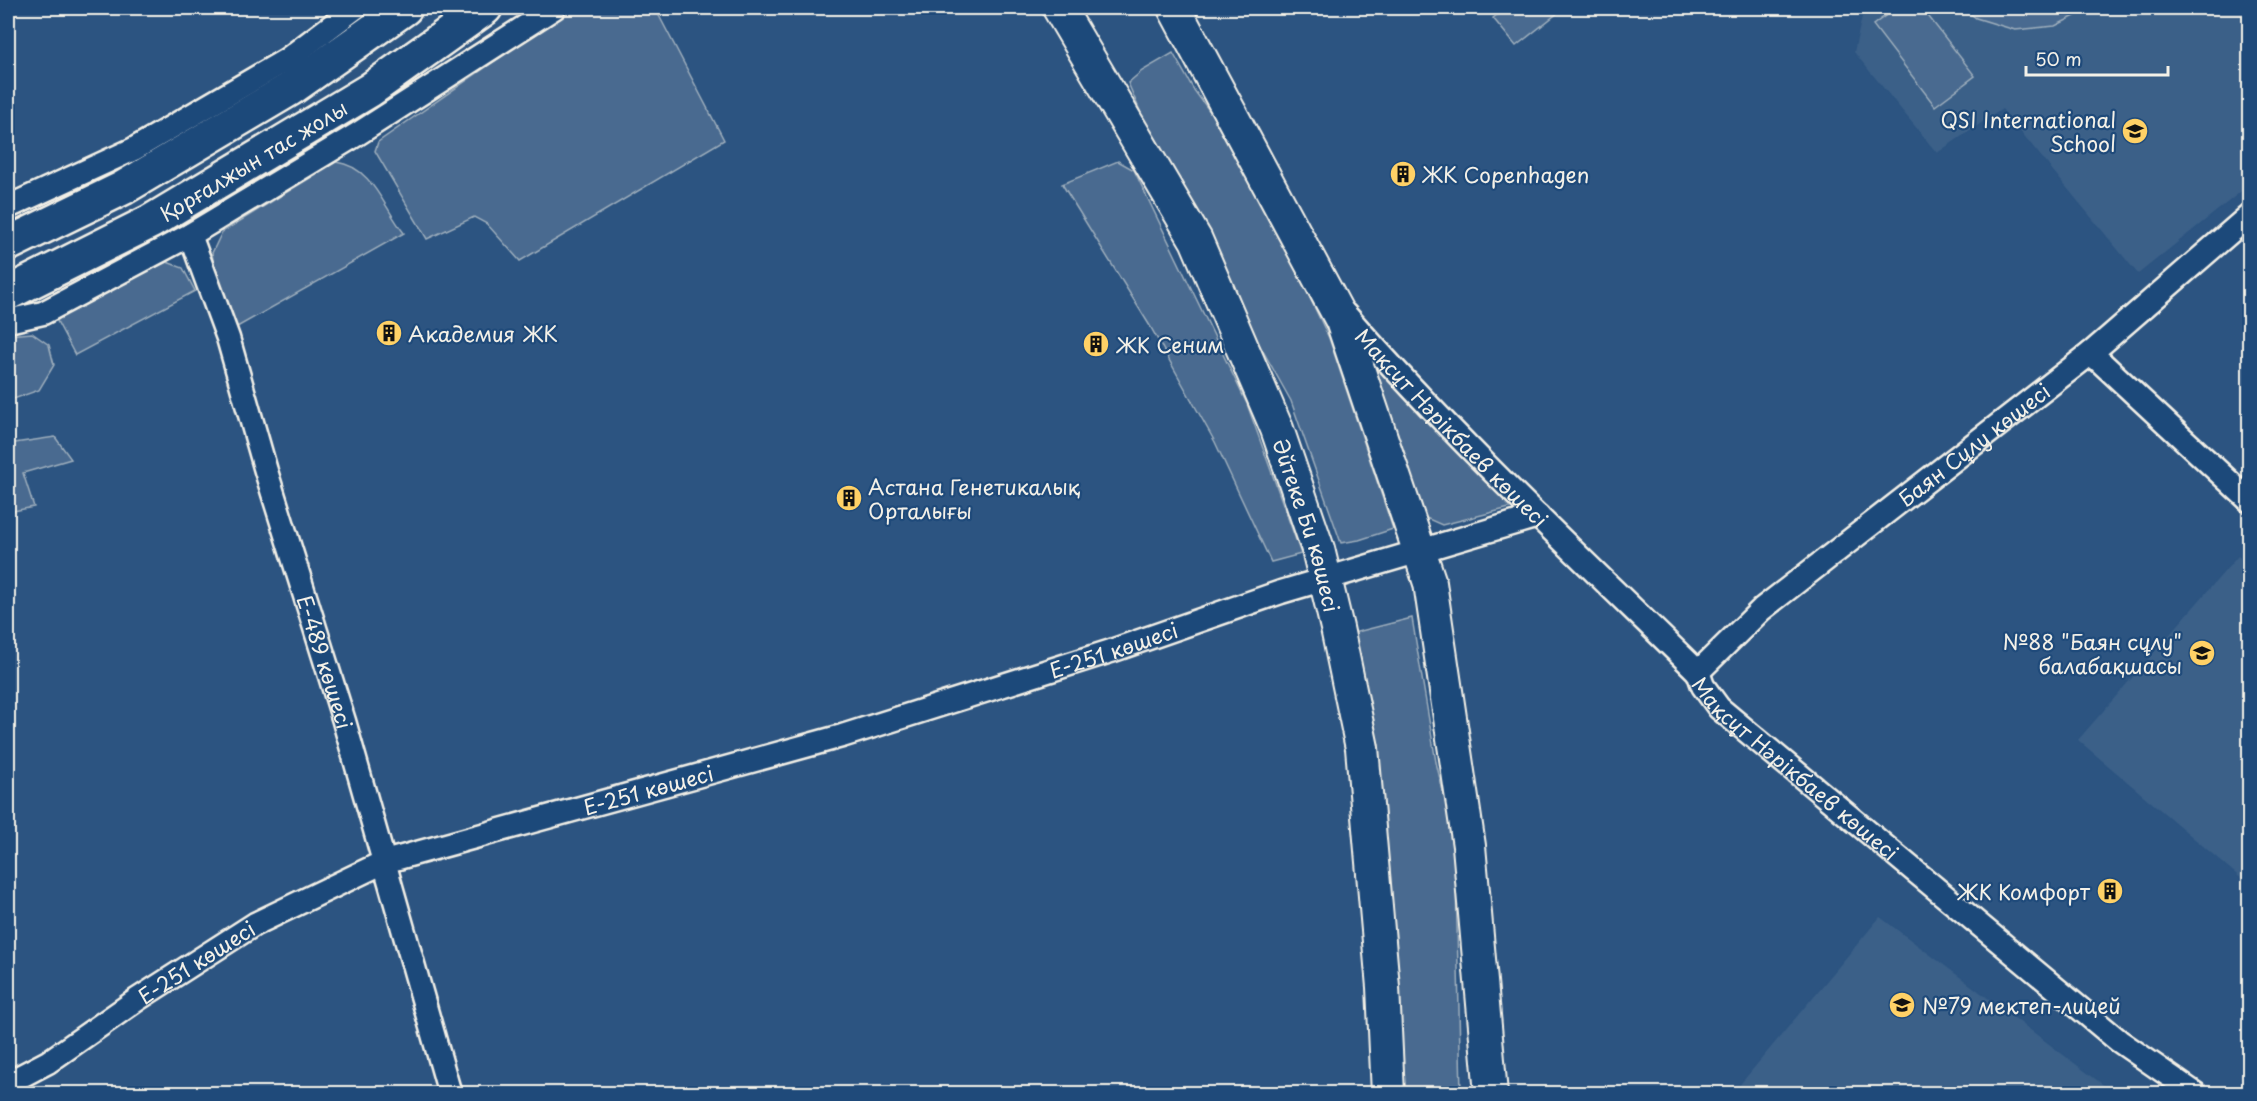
<svg xmlns="http://www.w3.org/2000/svg" width="2257" height="1101" viewBox="0 0 2257 1101" font-family="'Playpen Sans',sans-serif">
  <style>
    .built { fill: #3b6088 }
    .green { fill: #496b90; stroke: #9eaebc; stroke-width: 1.5 }
    .lines { fill: none; stroke-linecap: round; stroke-linejoin: round }
    .street-casing { stroke: #f4f1e8; stroke-width: 27 }
    .secondary-casing { stroke: #f4f1e8; stroke-width: 36 }
    .primary-casing { stroke: #f4f1e8; stroke-width: 38 }
    .street { stroke: #1f4a7a; stroke-width: 22 }
    .secondary { stroke: #1f4a7a; stroke-width: 32 }
    .primary { stroke: #1f4a7a; stroke-width: 33 }
    .labels { text-anchor: middle; dominant-baseline: central; stroke-width: 4.5; stroke-linejoin: round; paint-order: stroke }
    .poi-label { font-size: 21px; fill: #f4f1e8; stroke: #1f4a7a; text-anchor: start }
    .street-label { font-size: 21px; fill: #f4f1e8; stroke: #1f4a7a }
  </style>
  <rect width="100%" height="100%" fill="#2c5481"/>
  <filter id="ink" filterUnits="userSpaceOnUse"><feTurbulence type="fractalNoise" baseFrequency=".0167" numOctaves="2"/><feDisplacementMap in="SourceGraphic" scale="12" xChannelSelector="R" yChannelSelector="G"/><feConvolveMatrix kernelMatrix="1 2 1 2 8 2 1 2 1" color-interpolation-filters="sRGB"/></filter>
  <g filter="url(#ink)">
    <g class="built">
      <polygon points="1864,8 2249,8 2249,185 2138,274 2002,109 1937,153 1854,52"/>
      <polygon points="2238,556 2250,566 2249,885 2078,740"/>
      <polygon points="1880,917 2114,1093 1733,1093"/>
    </g>
    <g class="green">
      <polygon points="571,8 655,8 724,140 520,261 487,224 474,217 427,239 375,151 378,142"/>
      <polygon points="1506,8 1564,8 1516,46 1493,18"/>
      <polygon points="1896,8 1922,8 1975,76 1935,106 1873,25"/>
      <polygon points="1963,8 2091,8 2055,26 2015,30 1976,18"/>
      <polygon points="1173,53 1194,90 1242,155 1329,338 1393,529 1359,540 1341,543 1291,401 1245,319 1166,171 1128,83 1142,71"/>
      <polygon points="1118,161 1134,170 1247,404 1301,554 1271,562 1215,442 1150,326 1062,184"/>
      <path d="M336,162c37,5 47,45 68,71l-167,94 -7,-5 -14,-43 -4,-26 10,-21z"/>
      <polygon points="167,262 183,268 195,291 75,355 57,321 65,310"/>
      <polygon points="32,333 49,345 54,365 39,390 8,401 8,335"/>
      <polygon points="1368,353 1517,506 1442,525 1426,518"/>
      <polygon points="55,437 71,459 23,473 34,507 8,512 8,444"/>
      <polygon points="1412,618 1436,762 1455,842 1461,1093 1399,1093 1389,865 1362,686 1349,634"/>
    </g>
    <g class="lines">
      <defs>
        <g id="street">
          <polyline points="8,207 134,149 286,60 355,8"/>
          <path id="s1" d="M190,235l38,103 38,133 78,250 106,373"/>
          <path id="s2" d="M1345,314c110,126 233,241 353,358l5,14 16,22 400,333 77,53"/>
          <polyline points="8,321 43,313 190,235 356,135 554,8"/>
          <polyline points="2091,353 2250,501"/>
          <path id="s3" d="M1698,672l64,-63 329,-256 159,-138"/>
          <path id="s4" d="M8,1083l40,-21 90,-63 117,-75 129,-62 458,-126 269,-85 170,-59 257,-76"/>
        </g>
        <g id="secondary">
          <path id="s5" d="M1059,8l137,232 81,189 41,120 19,79 25,120 21,239 5,107"/>
          <polyline points="1174,8 1342,321 1430,583 1469,846 1491,1094"/>
        </g>
        <g id="primary">
          <polyline points="8,244 123,188 290,89 405,8"/>
          <path id="s6" d="M8,293l142,-71 220,-132 115,-82"/>
        </g>
      </defs>
      <use href="#street" class="street-casing"/>
      <use href="#secondary" class="secondary-casing"/>
      <use href="#primary" class="primary-casing"/>
      <use href="#street" class="street"/>
      <use href="#secondary" class="secondary"/>
      <use href="#primary" class="primary"/>
    </g>
  </g>
  <defs>
    <symbol id="school-disc" viewBox="-11 -11 22 22"><circle r="9.5" fill="#ffd166" stroke="#1f4a7a"/><path d="M0-5L7-2L0 1L-7-2ZM-4 1L0 2.5L4 1V4Q0 6-4 4Z" fill="#111"/></symbol>
    <symbol id="building-disc" viewBox="-11 -11 22 22"><circle r="9.5" fill="#ffd166" stroke="#1f4a7a"/><path d="M-4-6H4V6H1V3H-1V6H-4ZM-2.5-4.3h1.7v1.8h-1.7ZM.8-4.3h1.7v1.8H.8ZM-2.5-1h1.7V.8h-1.7ZM.8-1h1.7V.8H.8Z" fill="#111"/></symbol>
  </defs>
  <g fill-rule="evenodd">
    <use href="#school-disc" x="2120" y="116" width="30" height="30"/>
    <use href="#building-disc" x="1388" y="159" width="30" height="30"/>
    <use href="#building-disc" x="374" y="318" width="30" height="30"/>
    <use href="#building-disc" x="1081" y="329" width="30" height="30"/>
    <use href="#building-disc" x="834" y="483" width="30" height="30"/>
    <use href="#school-disc" x="2187" y="638" width="30" height="30"/>
    <use href="#building-disc" x="2095" y="876" width="30" height="30"/>
    <use href="#school-disc" x="1887" y="990" width="30" height="30"/>
  </g>
  <g class="labels">
    <g class="poi-label">
      <text x="2116" y="119" text-anchor="end">QSI International<tspan x="2116" dy="24">School</tspan></text>
      <text x="1422" y="174">ЖК Copenhagen</text>
      <text x="408" y="333">Академия ЖК</text>
      <text x="1116" y="344">ЖК Сеним</text>
      <text x="868" y="486">Астана Генетикалық<tspan x="868" dy="24">Орталығы</tspan></text>
      <text x="2182" y="641" text-anchor="end">№88 "Баян сұлу"<tspan x="2182" dy="24">балабақшасы</tspan></text>
      <text x="2090" y="891" text-anchor="end">ЖК Комфорт</text>
      <text x="1922" y="1005">№79 мектеп-лицей</text>
    </g>
    <g class="street-label">
      <text stroke="none"><textPath href="#s6" startOffset="279">Қорғалжын тас жолы</textPath></text>
      <text stroke="none"><textPath href="#s2" startOffset="156">Мақсұт Нәрікбаев көшесі</textPath></text>
      <text stroke="none"><textPath href="#s3" startOffset="358">Баян Сұлу көшесі</textPath></text>
      <text stroke="none"><textPath href="#s5" startOffset="576">Әйтеке Би көшесі</textPath></text>
      <text stroke="none"><textPath href="#s4" startOffset="1197">Е-251 көшесі</textPath></text>
      <text stroke="none"><textPath href="#s1" startOffset="448">Е-489 көшесі</textPath></text>
      <text stroke="none"><textPath href="#s2" startOffset="642">Мақсұт Нәрікбаев көшесі</textPath></text>
      <text stroke="none"><textPath href="#s4" startOffset="711">Е-251 көшесі</textPath></text>
      <text stroke="none"><textPath href="#s4" startOffset="224">Е-251 көшесі</textPath></text>
    </g>
  </g>
  <rect width="2257" height="1101" fill="none" stroke="#1f4a7a" stroke-width="30"/>
  <rect x="15" y="15" width="2227" height="1071" fill="none" stroke="#f4f1e8" stroke-width="2" filter="url(#ink)"/>
  <path d="M2026 66v9h142v-9" fill="none" stroke="#f4f1e8" stroke-width="3"/>
  <text x="2035" y="66" font-size="18" fill="#f4f1e8" stroke="#1f4a7a" stroke-width="4.5" paint-order="stroke">50 m</text>
</svg>
